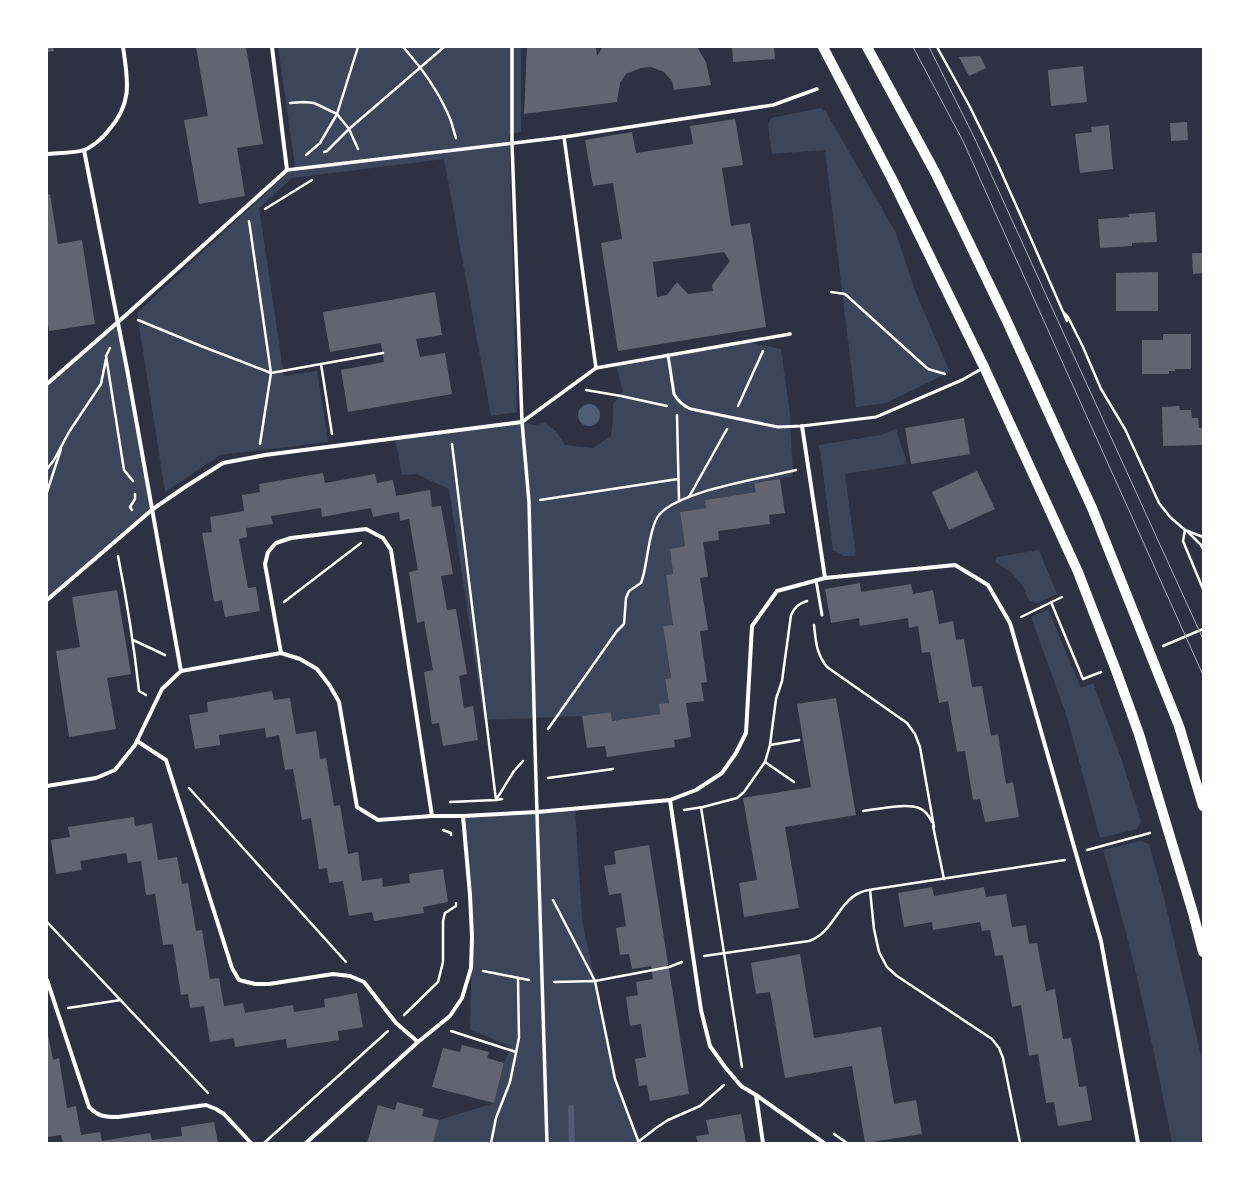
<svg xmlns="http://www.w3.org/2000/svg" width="1250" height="1190" viewBox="0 0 1250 1190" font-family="'Fira Sans',sans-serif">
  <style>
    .green { fill: #3c4559 }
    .water { fill: #4f5d75 }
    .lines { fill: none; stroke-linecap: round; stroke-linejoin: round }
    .stream { stroke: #4f5d75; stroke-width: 6 }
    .building { fill: #626471; fill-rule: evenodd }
    .path { stroke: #fff; stroke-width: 2.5 }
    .service { stroke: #fff; stroke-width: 3 }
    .pedestrian { stroke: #fff; stroke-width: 3.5 }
    .minor { stroke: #fff; stroke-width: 4 }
    .primary { stroke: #fff; stroke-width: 10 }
    .tram { stroke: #abadb3; stroke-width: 1 }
  </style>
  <rect width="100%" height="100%" fill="#2d3142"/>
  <g class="green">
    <polygon points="278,47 521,47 521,132 509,134 517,412 491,416 444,159 292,178 259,208 284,376 317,371 328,442 220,455 165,492 137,313 295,166"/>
    <polygon points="821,108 826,112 896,233 915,291 950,372 886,403 856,407 825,150 772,154 768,125 771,118"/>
    <polygon points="118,322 153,509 47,601 47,385"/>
    <polygon points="748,342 781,349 790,414 793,476 755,483 756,492 705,500 706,508 680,512 685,546 670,549 673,574 666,575 673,625 663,626 671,678 665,679 669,703 659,704 660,714 612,721 611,712 582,716 484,720 449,489 416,474 402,475 395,438 522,422 534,425 545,423 556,431 565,445 593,448 611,436 613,420 613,404 623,392 616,364"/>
    <polygon points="896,429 907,464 845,474 856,556 843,556 833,550 820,450 818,445 881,435"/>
    <polygon points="1039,550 1057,594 1038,603 1029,601 1022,585 1011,572 995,562 997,557"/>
    <polygon points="1048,609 1081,688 1093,683 1121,758 1141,821 1137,829 1100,838 1067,717 1031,617"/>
    <polygon points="575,808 582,919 615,1079 639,1143 433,1143 439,1120 494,1103 504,1063 511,1047 470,1029 472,937 463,816"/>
    <path d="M1140,841l9,3 14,50 40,170v79h-31c-19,-99 -40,-196 -69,-293z"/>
  </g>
  <circle class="water" cx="589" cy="415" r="11"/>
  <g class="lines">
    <polyline class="stream" points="571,1108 572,1143"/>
  </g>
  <g class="building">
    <polygon points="47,47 53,47 54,51 47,52"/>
    <polygon points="196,47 246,47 263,144 237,148 245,196 199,204 184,120 208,116"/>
    <polygon points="527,47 596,47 597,56 603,47 697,47 706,62 711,85 674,90 672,81 664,72 651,67 641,68 626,74 620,83 617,102 524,114"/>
    <polygon points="732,47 774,47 775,59 733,62"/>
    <polygon points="980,56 986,68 969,76 959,57"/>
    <polygon points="1083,66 1087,102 1051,106 1048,70"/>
    <path d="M735,119l8,46 -21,3 9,58 19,-3 16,104 -148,24 -17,-108 21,-4 -9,-56 -20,3 -8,-46 47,-8 4,21 57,-9 -3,-18zM724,252l6,9 -18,24 1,6 -25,3 -11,-12 -10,13 -10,2 -4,-35z"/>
    <polygon points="1187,122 1188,140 1171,141 1170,123"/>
    <polygon points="1109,125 1113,169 1080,173 1075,134 1092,132 1091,127"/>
    <polygon points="50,194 58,244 82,240 95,324 49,331 47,319 47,195"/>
    <polygon points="1155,212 1157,242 1132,243 1132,246 1100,248 1098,219 1129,217 1128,214"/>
    <polygon points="1192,253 1203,253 1203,273 1193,274"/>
    <polygon points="1158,272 1158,311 1116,311 1116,273"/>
    <polygon points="435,292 442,335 416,339 420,357 445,353 452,394 348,412 341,370 384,362 381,343 330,352 323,312"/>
    <polygon points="1163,334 1191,334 1191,369 1175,369 1175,371 1169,371 1169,374 1142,374 1142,340 1163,340"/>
    <polygon points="1179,406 1180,410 1191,410 1192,418 1198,418 1199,428 1202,428 1203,445 1163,446 1162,407"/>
    <polygon points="964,418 970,454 911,464 905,428"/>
    <polygon points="977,471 995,509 949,530 932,492"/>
    <polygon points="323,473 325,483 375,474 377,483 393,480 396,496 430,490 432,507 441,506 453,574 441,576 447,610 456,609 467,674 459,676 464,708 473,706 478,740 443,746 439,723 432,724 424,672 433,670 424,621 417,623 409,572 418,570 409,519 400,521 399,512 373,517 371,508 322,517 321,508 271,516 273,524 246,528 247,537 239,539 248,588 256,587 260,611 225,617 222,600 214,602 202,533 212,532 210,517 244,511 242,495 260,492 259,484"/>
    <polygon points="780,479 785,513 769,515 770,524 718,531 719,540 703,542 708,577 700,578 708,630 700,631 707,682 701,683 704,701 686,703 691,737 674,740 675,747 607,757 605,746 587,748 582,716 611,712 612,721 660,714 659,704 669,703 665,679 671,678 663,626 673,625 666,575 673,574 670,549 685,546 680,512 706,508 705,500 756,492 754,483"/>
    <polygon points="860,583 861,592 911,584 913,594 933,590 939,624 953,621 956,640 964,639 972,687 982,686 991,736 998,734 1006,784 1013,782 1019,817 985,822 980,799 973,800 965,751 957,752 948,701 939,703 930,652 922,653 918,626 909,628 908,618 860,626 859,618 831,623 825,589"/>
    <polygon points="117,590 131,674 107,678 116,729 69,737 56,651 80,647 72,597"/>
    <polygon points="272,691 274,700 290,698 296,734 316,731 320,759 326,758 334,806 340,805 348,854 358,852 362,881 382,878 383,887 410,883 409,874 443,869 448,902 423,907 424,913 374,921 372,912 349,916 343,881 329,883 327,868 319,869 311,818 302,820 293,769 285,770 279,735 266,738 265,728 219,735 220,745 195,749 189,715 208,712 207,702"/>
    <polygon points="836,698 856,815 785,827 799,908 744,917 739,883 757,880 743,798 811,787 797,704"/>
    <polygon points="134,817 135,826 152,823 158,860 177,857 182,884 188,883 196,931 202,930 210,979 219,978 224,1006 243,1003 245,1013 293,1005 294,1012 325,1007 324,999 357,993 363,1027 338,1031 339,1040 287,1048 286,1039 235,1047 234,1038 210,1042 204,1006 190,1008 188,994 181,995 173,944 163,945 155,894 146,895 141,861 128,863 126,853 80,861 82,870 56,874 51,840 70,837 68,827"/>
    <polygon points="649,845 689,1094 650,1101 647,1085 639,1086 635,1059 646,1057 641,1024 630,1026 626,997 638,995 636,982 653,979 651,966 632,969 629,954 620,955 616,928 626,926 621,893 609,895 604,866 616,864 614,851"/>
    <polygon points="932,887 934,896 984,887 986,897 1006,894 1012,927 1026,925 1029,944 1037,943 1046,991 1055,989 1063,1039 1071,1038 1079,1087 1086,1086 1092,1120 1058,1126 1054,1102 1046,1103 1038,1054 1029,1056 1021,1005 1012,1007 1003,955 995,956 990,930 982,931 980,922 933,930 932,922 904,927 898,893"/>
    <polygon points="800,954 814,1038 881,1027 894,1104 916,1100 922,1134 865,1143 852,1066 785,1078 770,992 756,994 751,963"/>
    <polygon points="47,1029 53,1060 59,1058 67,1108 76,1106 81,1135 100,1132 102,1141 150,1133 152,1140 182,1136 181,1127 214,1122 218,1143 63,1143 61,1135 48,1137"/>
    <polygon points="462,1045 489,1052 487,1058 504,1063 494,1103 432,1087 443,1048 460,1052"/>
    <polygon points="397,1102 424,1109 422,1116 439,1120 433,1143 367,1143 378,1105 395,1110"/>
    <polygon points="741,1114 746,1143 698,1143 696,1136 709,1134 706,1120"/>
  </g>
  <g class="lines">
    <g class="path">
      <path d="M403,47c18,20 34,42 45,67 4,7 5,16 8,24"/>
      <polyline points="937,47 969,105 995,158 1028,232 1067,321"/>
      <polyline points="290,103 304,102 314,103 337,114 349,129 358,149"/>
      <polyline points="324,152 327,151 349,129 444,47"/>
      <polyline points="306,155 320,143 337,114 358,47"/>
      <polyline points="265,209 312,180"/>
      <polyline points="831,292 845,294 928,369 945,374"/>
      <polyline points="1064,313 1068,317 1083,347 1101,389 1125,429 1159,503 1170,517 1185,530 1203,537"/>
      <polyline points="138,320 201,346 271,373 249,221"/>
      <polyline points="110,348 106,356 124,470 133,481"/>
      <polyline points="586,390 621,396 667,406"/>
      <polyline points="738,406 763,351"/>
      <polyline points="677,415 679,501"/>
      <polyline points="332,434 321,364 383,353"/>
      <polyline points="260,444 271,373 321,364"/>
      <polyline points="452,444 496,800 502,799"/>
      <polyline points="47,469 54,460 69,432 101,384 106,359"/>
      <polyline points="47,492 61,449"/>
      <polyline points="689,497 727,429"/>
      <polyline points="540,500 678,479"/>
      <polyline points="132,510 130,507 135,499 135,494"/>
      <polyline points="1185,530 1183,541 1203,589"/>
      <polyline points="1187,531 1201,545 1203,549"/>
      <path d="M118,556c9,45 16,90 21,135l7,4"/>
      <polyline points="284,602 361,543"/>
      <polyline points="1051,602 1083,679 1101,672"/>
      <polyline points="1021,617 1062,597"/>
      <path d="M814,625c2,17 2,28 13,42l80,56 8,11 5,13 14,80"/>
      <polyline points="133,640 165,655"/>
      <polyline points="1163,646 1203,629"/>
      <path d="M548,729l69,-98 7,-7 2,-26 3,-7 12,-8 1,-3c6,-18 6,-46 15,-62 15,-27 109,-40 139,-48"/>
      <polyline points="770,745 799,740"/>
      <polyline points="765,762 794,782"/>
      <polyline points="548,778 613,769"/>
      <polyline points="189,788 346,962"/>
      <polyline points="450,802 496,800 514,771 523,761"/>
      <polyline points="701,807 742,1067"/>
      <path d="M684,810l19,-3 34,-9 7,-6 21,-30 5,-17 6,-46 6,-18 9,-66c4,-8 7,-11 16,-14"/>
      <path d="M863,811c14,-2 43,-8 56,-3 6,2 10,8 13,14"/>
      <polyline points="933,826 944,879"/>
      <polyline points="443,830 451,833 451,835"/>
      <polyline points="1087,850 1150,833"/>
      <polyline points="870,890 874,929 879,952 887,967 897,976 992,1039 999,1048 1003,1058 1020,1143"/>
      <polyline points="553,900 595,981 669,967 682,962"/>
      <polyline points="47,922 208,1093"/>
      <path d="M704,956l105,-15c23,-7 29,-38 50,-48 5,-3 11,-3 16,-4l190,-29"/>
      <polyline points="483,971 529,980"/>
      <polyline points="554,982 595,981 615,1079 639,1143"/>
      <polyline points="68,1008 121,1000"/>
      <polyline points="404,1015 438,982 443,962 443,921 445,913 456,906 456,903"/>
      <polyline points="451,1031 516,1052"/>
      <polyline points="834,1134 847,1143"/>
      <polyline points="638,1142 656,1128 668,1120 700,1106 724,1085"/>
      <polyline points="264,1143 388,1031"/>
      <polyline points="491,1143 496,1118 510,1082 519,1038 518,978"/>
    </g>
    <g class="service">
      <path d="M668,355l6,39c4,7 9,12 17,15l87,18 24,-1 74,-9 86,-37 21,-12"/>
      <polyline points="816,580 822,615"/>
    </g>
    <g class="pedestrian">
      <polyline points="512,47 512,143 522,422 529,502 535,747 547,1143"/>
      <polyline points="287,170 564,137"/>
      <polyline points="790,334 596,368 564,137 773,105 817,89"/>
      <polyline points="522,422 596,368"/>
    </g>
    <g class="minor">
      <polyline points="84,150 127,369 181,671"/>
      <path d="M47,154c9,-1 29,-1 37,-4 8,-3 19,-12 24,-19 25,-28 20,-50 15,-84"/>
      <polyline points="47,384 126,315 287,170 272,47"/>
      <polyline points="802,426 825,578"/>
      <polyline points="47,600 153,509 185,487 223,463 265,455 522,422"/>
      <polyline points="281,653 265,564 268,552 276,543 291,538 366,529 383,538 391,550 432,816"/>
      <polyline points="137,741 166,760 232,968 239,980 255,984 269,984 333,974 350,976 364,982 396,1023 418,1042"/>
      <polyline points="47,786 96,778 115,770 135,745 162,689 181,671 281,653 300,659 317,669 330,686 339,702 357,807 378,820 432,816 463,816 537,812 670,800 696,790 722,773 736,753 746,733 752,626 777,591 825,578 955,565 988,585 1010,623 1101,941 1138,1143"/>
      <polyline points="670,800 701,1010 710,1046 725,1067 741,1086 756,1095 824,1143"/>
      <path d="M47,980l42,127c10,10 16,10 29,10l88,-12 10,4 8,5 27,29"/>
      <polyline points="756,1095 763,1143"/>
      <polyline points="306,1143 418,1042 450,1016 462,998 471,968 472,937 470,895 463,816"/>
    </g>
    <g class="primary">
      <polyline points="823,47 893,181 984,367 1078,572 1117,673 1139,734 1193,913 1203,952"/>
      <polyline points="867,47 936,174 1005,317 1092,508 1179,726 1203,806"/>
    </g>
    <g class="tram">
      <polyline points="913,47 963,141 1203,675"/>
      <polyline points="929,47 975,139 1203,639"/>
    </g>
  </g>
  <rect width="1250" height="1190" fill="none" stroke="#ffffff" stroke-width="96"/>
</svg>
